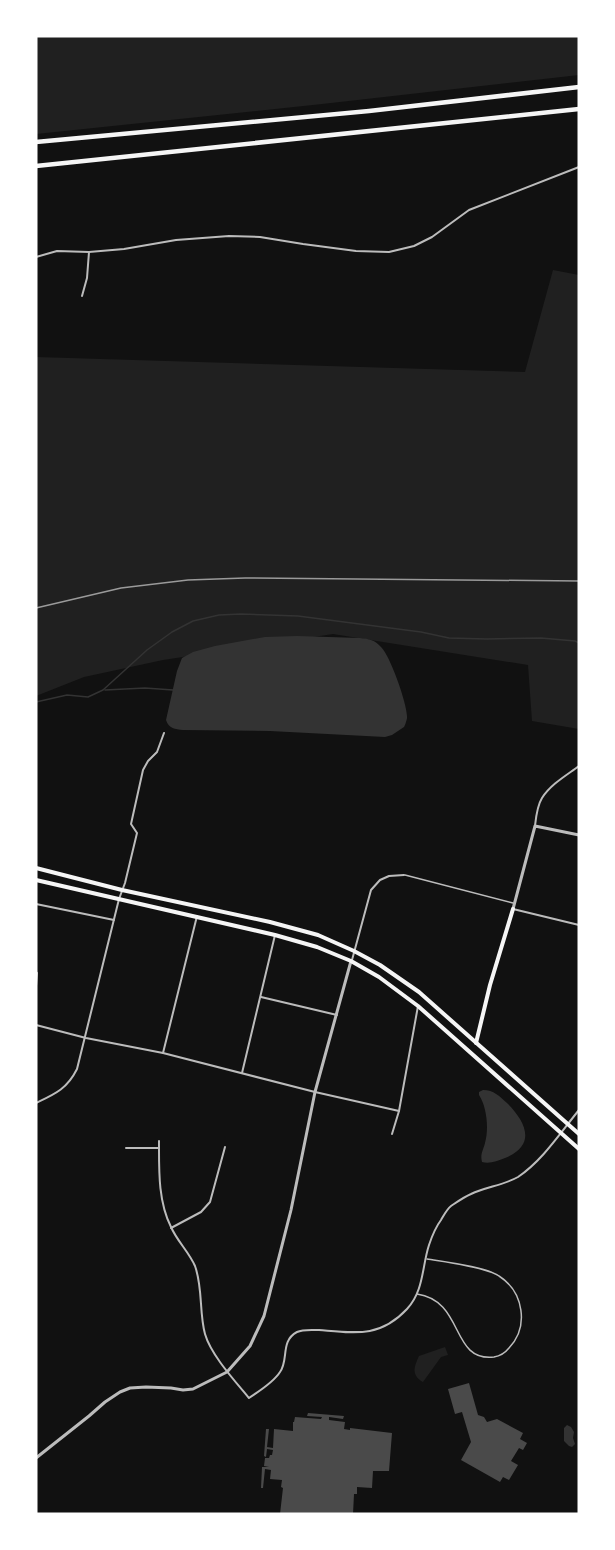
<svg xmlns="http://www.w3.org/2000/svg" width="615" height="1550" viewBox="0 0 615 1550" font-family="Bitter,serif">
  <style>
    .green { fill: #202020 }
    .water { fill: #333 }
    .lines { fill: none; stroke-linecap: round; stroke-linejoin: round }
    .stream { stroke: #333; stroke-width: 1.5 }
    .building { fill: #4a4a4a }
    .service { stroke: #bcbcbc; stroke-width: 1.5 }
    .minor { stroke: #bcbcbc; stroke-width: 2 }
    .tertiary { stroke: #bcbcbc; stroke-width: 3 }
    .secondary { stroke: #f5f5f5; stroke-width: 4 }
    .primary { stroke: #f5f5f5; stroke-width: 4 }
    .motorway { stroke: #f5f5f5; stroke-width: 4.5 }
    .rail { stroke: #9a9a9a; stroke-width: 1.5 }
  </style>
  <rect width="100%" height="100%" fill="#111"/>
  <g class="green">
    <polygon points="36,36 579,36 579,75 322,104 36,134"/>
    <polygon points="553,270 579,275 579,729 532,721 528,665 333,634 163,660 84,677 36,696 36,357 525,372"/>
    <path d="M445,1347l3,8 -7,2 -18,25c-12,-7 -9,-15 -4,-26z"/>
  </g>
  <g class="water">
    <path d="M297,636l63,2c9,1 15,2 21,9 9,8 27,59 26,71 0,1 -2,8 -3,9l-12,8 -7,2 -115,-6 -87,-1c-8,-1 -14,-1 -17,-10l11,-49 5,-13 11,-6 22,-6 50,-9z"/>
    <path d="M483,1090c11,0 16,6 24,13 19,19 30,42 -2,55 -8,3 -15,6 -23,4 -2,-8 1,-11 3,-19 4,-14 2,-36 -6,-48v-3z"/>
    <polygon points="567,1425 571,1427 574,1432 573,1438 575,1444 572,1447 569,1446 564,1441 564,1428"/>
  </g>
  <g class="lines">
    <g class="stream">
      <polyline points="105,690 145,688 173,690"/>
      <polyline points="36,702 67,695 88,697 103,690 147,650 172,632 193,621 219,615 241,614 298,616 421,632 449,638 487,639 541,638 575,641 579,643"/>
    </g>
  </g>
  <g class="building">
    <polygon points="469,1383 478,1415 484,1417 487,1422 497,1419 523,1433 520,1439 527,1443 523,1450 519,1448 511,1461 518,1465 509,1480 503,1477 500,1482 461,1460 471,1442 462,1412 455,1414 448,1389"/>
    <polygon points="308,1413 344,1416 343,1419 329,1417 329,1420 345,1422 344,1429 350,1430 350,1428 392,1433 389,1471 373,1471 372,1488 357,1487 357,1494 354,1494 353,1514 280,1514 283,1488 281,1487 282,1480 270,1479 271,1470 265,1469 263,1488 261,1488 262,1467 269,1467 264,1466 265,1458 269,1458 270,1455 272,1455 273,1450 267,1449 266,1457 264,1456 266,1429 269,1429 267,1447 273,1448 274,1429 293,1431 293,1422 294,1422 295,1417 321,1419 322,1417 307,1416"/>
  </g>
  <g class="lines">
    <g class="service">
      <polyline points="405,875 513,903"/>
      <path d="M417,1294c48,7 33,68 77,63 6,-1 11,-4 15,-9 20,-21 15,-56 -10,-72 -13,-9 -54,-14 -72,-17"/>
    </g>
    <g class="minor">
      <polyline points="36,257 57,251 89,252 124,249 176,240 229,236 260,237 303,244 356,251 389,252 414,246 432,237 469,210 579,167"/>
      <polyline points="82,296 87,278 89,252"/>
      <path d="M535,826c1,-9 2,-20 7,-28 9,-14 25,-23 37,-32"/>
      <polyline points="36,904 114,920"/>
      <polyline points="513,909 579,925"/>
      <polyline points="352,960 371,890 380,880 389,876 404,875"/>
      <polyline points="36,972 37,973 36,986"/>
      <polyline points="261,997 337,1015"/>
      <polyline points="36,1025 86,1038 163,1053 315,1092 399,1111"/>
      <polyline points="163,1053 197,916"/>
      <polyline points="242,1073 275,935"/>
      <path d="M36,1103c19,-9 31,-14 41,-34l42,-170 6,-16 12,-50 -6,-9 12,-54 5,-9 9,-9 7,-19"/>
      <polyline points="392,1134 399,1111 418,1006"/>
      <path d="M159,1141c0,29 -1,60 12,86 6,14 18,25 24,39 8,22 4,46 10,68 6,21 30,47 44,64 10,-7 24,-15 31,-26 9,-12 0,-31 17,-40 6,-3 15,-2 22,-2 36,3 61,8 88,-21 17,-18 15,-43 22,-64 3,-9 6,-17 12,-25 3,-5 6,-11 10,-14 6,-4 13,-9 20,-12 15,-7 33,-9 47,-17 25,-17 42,-44 61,-67"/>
      <polyline points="126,1148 159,1148"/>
      <polyline points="171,1228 201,1212 210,1202 225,1147"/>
    </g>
    <g class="tertiary">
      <polyline points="513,909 535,826 579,835"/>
      <polyline points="36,1458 89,1416 105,1402 120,1392 130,1388 146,1387 171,1388 183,1390 193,1389 227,1372 250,1346 264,1316 291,1210 315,1092 351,961"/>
    </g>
    <polyline class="secondary" points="476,1043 490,985 513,909"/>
    <g class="primary">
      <polyline points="36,868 122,890 270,922 318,935 354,951 380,965 419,992 579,1134"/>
      <polyline points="36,880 275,935 317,947 351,961 379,977 418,1006 579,1149"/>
    </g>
    <g class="motorway">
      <polyline points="36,142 369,111 579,87"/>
      <polyline points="36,166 579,109"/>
    </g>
    <polyline class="rail" points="36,608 121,588 188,580 245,578 579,581"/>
  </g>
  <rect width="615" height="1550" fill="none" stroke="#ffffff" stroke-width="75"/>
</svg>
